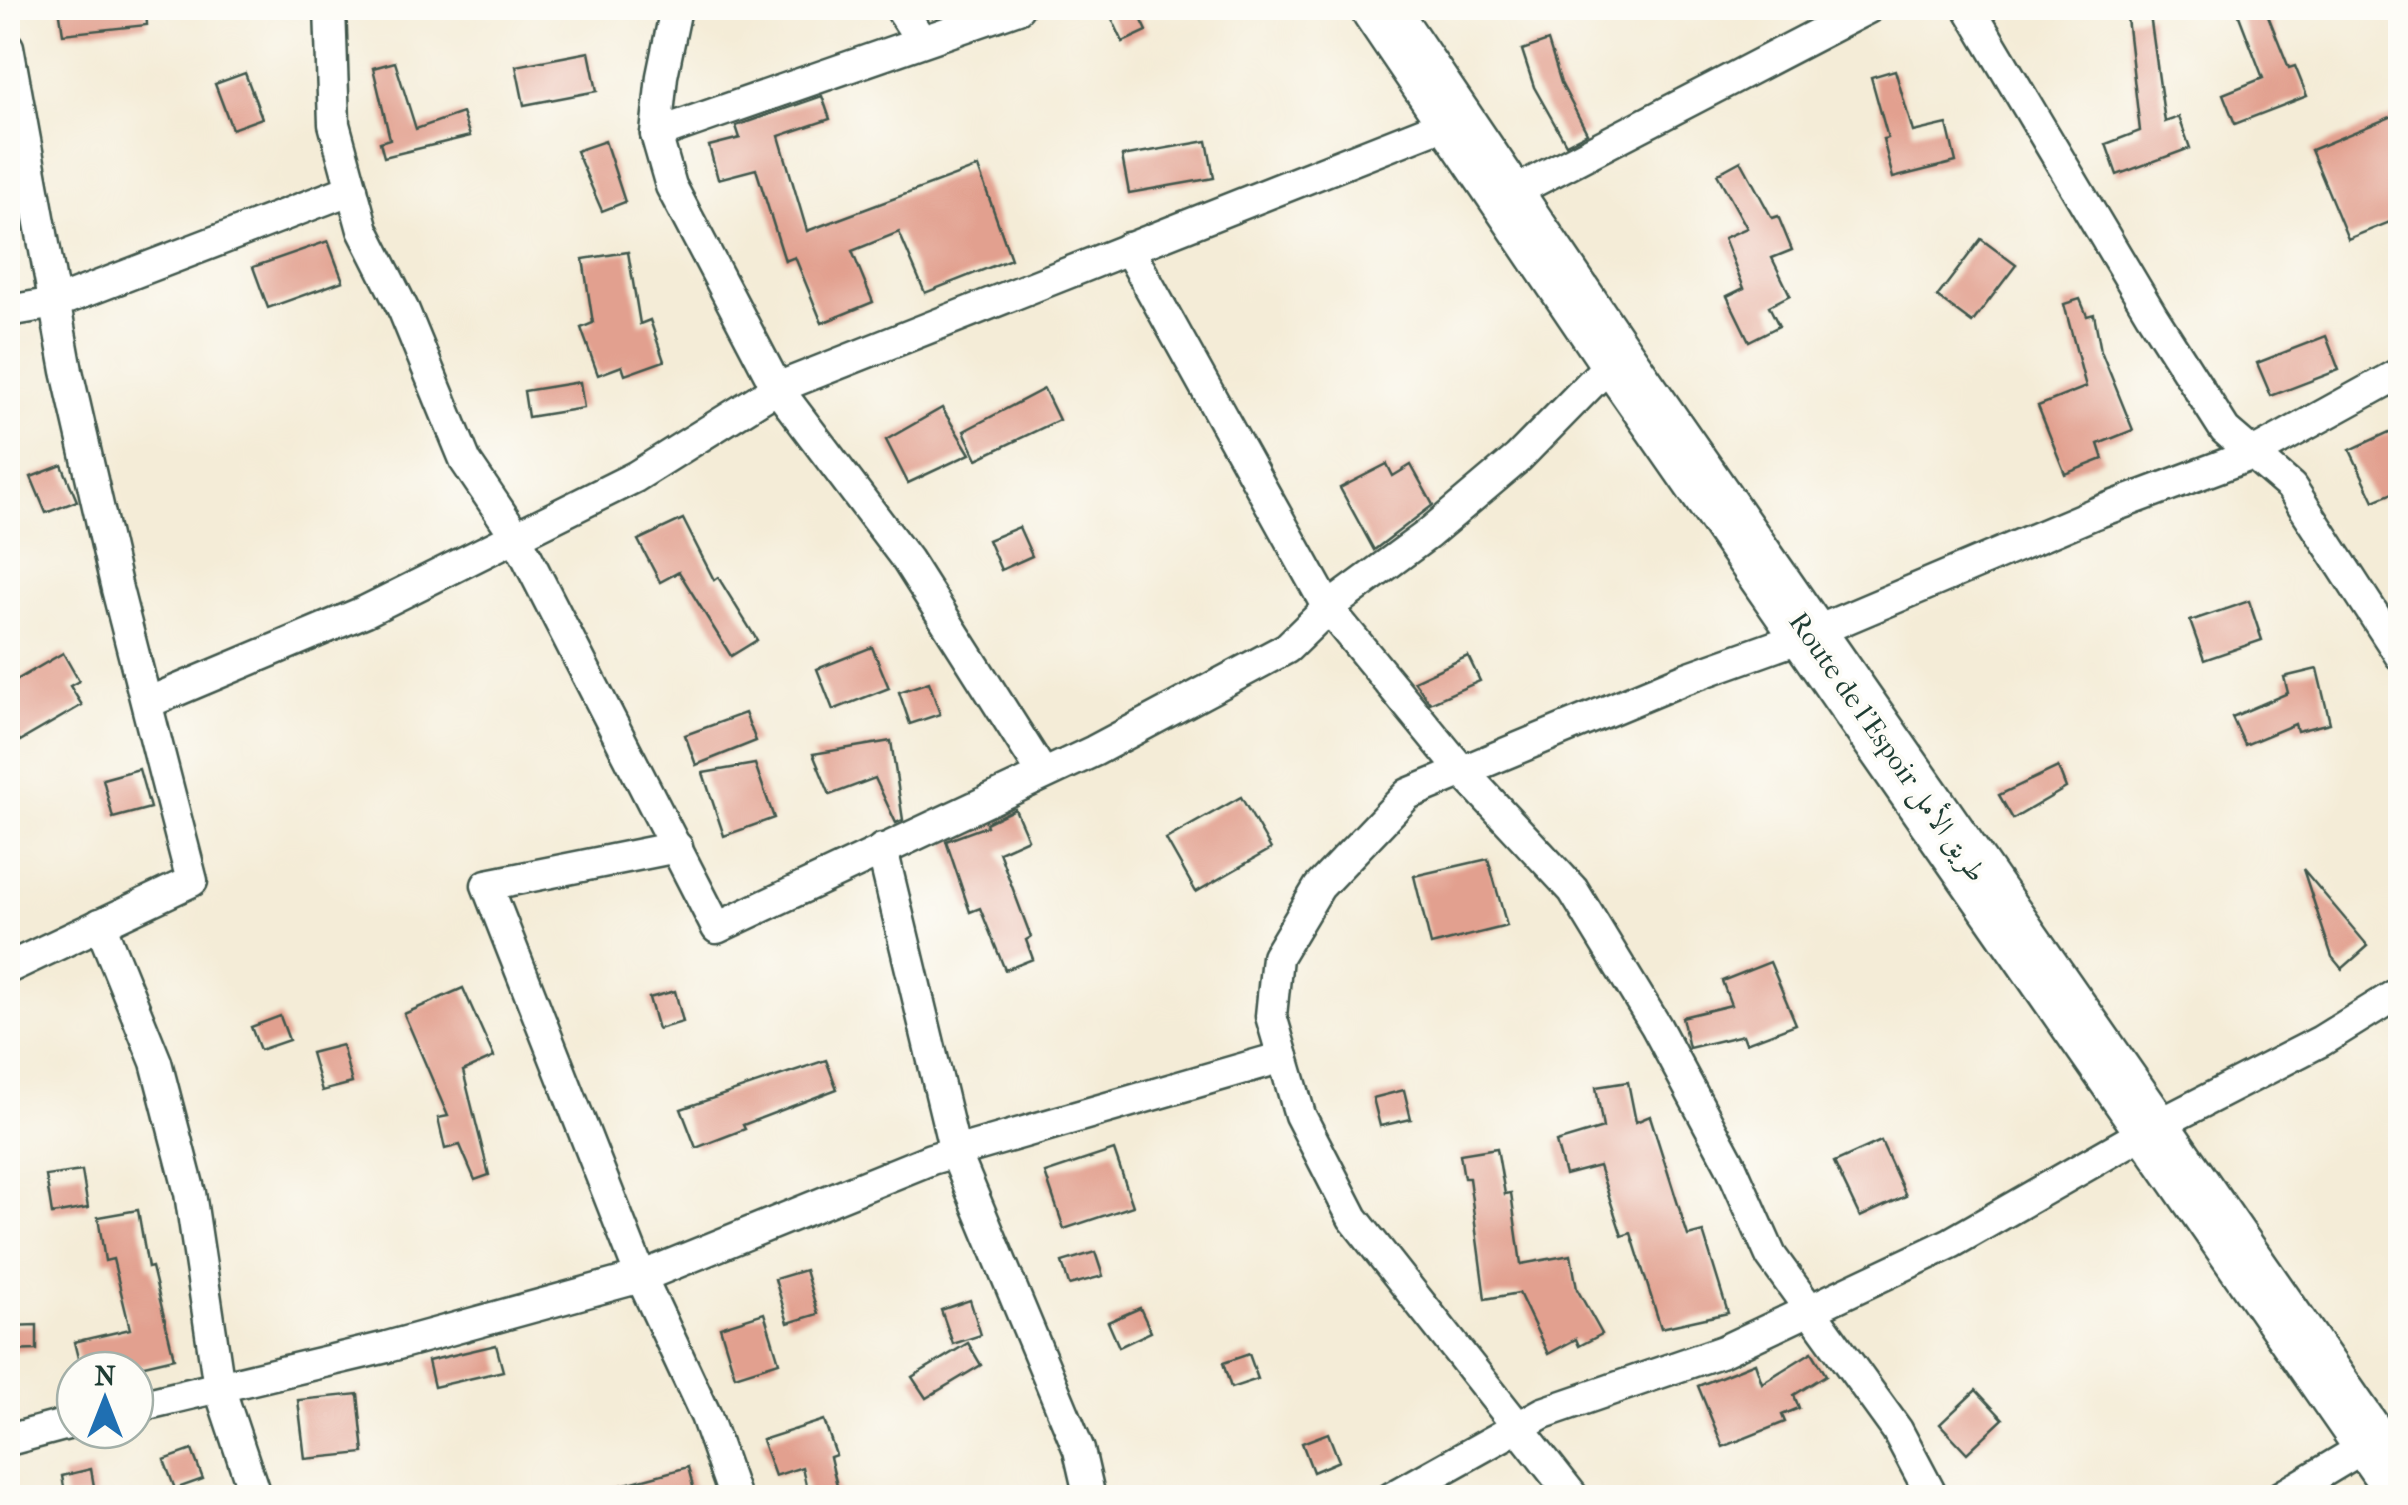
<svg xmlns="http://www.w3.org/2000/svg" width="2408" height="1505" viewBox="0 0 2408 1505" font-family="'IM FELL French Canon',Amiri,serif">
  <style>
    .building { fill: #e2a08f }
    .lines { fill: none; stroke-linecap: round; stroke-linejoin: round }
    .street-casing { stroke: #3f574c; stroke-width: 35 }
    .highway-casing { stroke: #3f574c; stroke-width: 60 }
    .street { stroke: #fff; stroke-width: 30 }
    .highway { stroke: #fff; stroke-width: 55 }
    .labels { text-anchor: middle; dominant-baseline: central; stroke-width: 8; stroke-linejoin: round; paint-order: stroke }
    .street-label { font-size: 28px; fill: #1f3d34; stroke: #fdfcf7 }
  </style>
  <rect width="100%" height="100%" fill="#fdfcf7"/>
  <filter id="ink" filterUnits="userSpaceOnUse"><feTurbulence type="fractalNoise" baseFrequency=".01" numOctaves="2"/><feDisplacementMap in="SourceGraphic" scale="20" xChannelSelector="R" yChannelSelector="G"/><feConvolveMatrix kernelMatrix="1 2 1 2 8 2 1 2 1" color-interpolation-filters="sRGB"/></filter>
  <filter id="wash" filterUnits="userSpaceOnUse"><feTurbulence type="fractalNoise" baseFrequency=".0048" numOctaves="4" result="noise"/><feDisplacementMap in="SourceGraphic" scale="40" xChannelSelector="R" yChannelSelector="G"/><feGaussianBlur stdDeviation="2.25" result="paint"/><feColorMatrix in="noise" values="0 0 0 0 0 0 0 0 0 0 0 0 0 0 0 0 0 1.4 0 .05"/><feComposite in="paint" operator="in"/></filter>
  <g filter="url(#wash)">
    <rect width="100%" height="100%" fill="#f4ecd7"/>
    <g id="blocks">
      <g class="building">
        <polygon points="59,8 146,8 147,25 63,34"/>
        <polygon points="1107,8 1136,8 1147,31 1123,42"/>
        <polygon points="2236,8 2265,8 2289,68 2295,66 2307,96 2235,124 2223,94 2263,78"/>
        <polygon points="2150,15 2165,122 2179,117 2190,148 2117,175 2106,144 2140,131 2127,18"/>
        <polygon points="1548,41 1561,83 1587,133 1566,144 1534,87 1522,50"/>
        <polygon points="589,52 597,91 524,105 516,66"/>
        <polygon points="395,62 416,129 462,113 470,136 384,157 380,142 390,139 373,68"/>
        <polygon points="1895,70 1913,132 1947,124 1956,162 1893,178 1883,139 1888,138 1871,77"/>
        <polygon points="245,73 262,118 232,129 215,84"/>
        <polygon points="822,96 830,119 779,136 807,231 978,167 1011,259 925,293 899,232 852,251 873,302 822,323 795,257 785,261 756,169 718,179 709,146 740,138 736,126"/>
        <polygon points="2400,113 2400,218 2348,239 2311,150"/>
        <polygon points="605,141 625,202 602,211 576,151"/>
        <polygon points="1207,141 1214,178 1129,193 1122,156"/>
        <polygon points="1741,161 1772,218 1778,216 1792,250 1772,258 1790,295 1769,306 1779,326 1749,341 1727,296 1744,288 1724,238 1747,228 1717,174"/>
        <polygon points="1981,239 2016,265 1972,323 1937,297"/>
        <polygon points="328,241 343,281 268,308 253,267"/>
        <polygon points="628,252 640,324 650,320 664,361 625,375 622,366 598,375 581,328 593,323 583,259"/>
        <polygon points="2080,299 2087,316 2094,314 2101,351 2133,430 2098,444 2103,459 2065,474 2038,406 2086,387 2064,304"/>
        <polygon points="2326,336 2339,370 2271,396 2257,363"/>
        <polygon points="580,382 584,408 528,417 524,391"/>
        <polygon points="1044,389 1059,420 977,459 964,431"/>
        <polygon points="942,408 970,454 908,483 886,440"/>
        <polygon points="2400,427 2400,490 2374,501 2350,450"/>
        <polygon points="1387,464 1393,476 1411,465 1433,505 1374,550 1340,488"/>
        <polygon points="62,465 77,501 46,513 31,477"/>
        <polygon points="683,519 714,580 718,577 757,640 731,656 679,572 660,582 638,540"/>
        <polygon points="1019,527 1032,556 1001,570 988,540"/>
        <polygon points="2249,601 2262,640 2204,660 2190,621"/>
        <polygon points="872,647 889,688 833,710 817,669"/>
        <polygon points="63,653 79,681 70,686 82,705 20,741 8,720 8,685"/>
        <polygon points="1468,656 1480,681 1430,703 1414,681"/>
        <polygon points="2317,669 2330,723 2297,731 2295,724 2245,745 2232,717 2288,693 2284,677"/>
        <polygon points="929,682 940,714 910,724 899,692"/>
        <polygon points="745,713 756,741 696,765 685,735"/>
        <polygon points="891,741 903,820 896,823 875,778 830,795 813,754"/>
        <polygon points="755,764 774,818 724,836 703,773"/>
        <polygon points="2058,767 2066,788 2013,819 1999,795"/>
        <polygon points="139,769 150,808 113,818 103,779"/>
        <polygon points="1241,797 1271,849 1196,892 1166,839"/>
        <polygon points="1015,809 1028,839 999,852 1031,937 1026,940 1033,959 1005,970 980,908 970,912 946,841 987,826 986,823"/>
        <polygon points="1488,859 1507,926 1431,945 1414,876"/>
        <polygon points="2303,869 2368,946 2342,969 2332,957"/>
        <polygon points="1770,962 1796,1024 1746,1043 1743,1035 1689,1048 1682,1017 1731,1005 1722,981"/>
        <polygon points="463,988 494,1057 463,1071 489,1175 475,1180 460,1145 445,1149 438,1118 448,1116 404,1014"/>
        <polygon points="675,991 683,1022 658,1029 649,998"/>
        <polygon points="280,1016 289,1040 260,1050 251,1027"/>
        <polygon points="342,1045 352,1083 322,1091 311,1053"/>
        <polygon points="826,1060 837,1089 743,1125 745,1129 696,1148 681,1109"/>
        <polygon points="1628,1082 1636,1122 1650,1116 1688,1236 1703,1232 1728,1313 1661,1328 1631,1233 1622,1236 1599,1166 1565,1175 1556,1142 1603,1128 1596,1087"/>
        <polygon points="1404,1090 1411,1119 1380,1126 1373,1098"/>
        <polygon points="1881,1141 1906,1196 1860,1217 1834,1162"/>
        <polygon points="1497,1148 1505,1194 1511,1193 1521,1264 1571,1255 1577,1289 1602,1334 1579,1346 1576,1339 1548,1354 1519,1293 1485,1299 1469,1178 1464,1178 1460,1154"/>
        <polygon points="1114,1150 1133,1206 1064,1229 1045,1173"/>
        <polygon points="82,1171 88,1208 52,1214 46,1176"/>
        <polygon points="138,1210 148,1268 152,1267 174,1358 123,1370 81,1370 74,1342 130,1329 113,1259 105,1261 98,1217"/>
        <polygon points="1095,1252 1103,1276 1069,1285 1062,1262"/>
        <polygon points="805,1270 818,1314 788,1323 775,1279"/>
        <polygon points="970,1300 981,1335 953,1344 941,1310"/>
        <polygon points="1140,1308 1151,1332 1119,1347 1108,1322"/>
        <polygon points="764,1313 779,1362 735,1376 720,1327"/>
        <polygon points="37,1325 37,1350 8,1351 8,1326"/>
        <polygon points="968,1343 981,1365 926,1398 912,1377"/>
        <polygon points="496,1345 503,1371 434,1387 428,1361"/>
        <polygon points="1812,1352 1826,1375 1794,1395 1799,1408 1782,1415 1785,1422 1723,1447 1698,1386 1755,1363 1762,1383"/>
        <polygon points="1249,1354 1258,1379 1231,1388 1223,1363"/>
        <polygon points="1976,1390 2003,1419 1967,1453 1940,1424"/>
        <polygon points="358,1394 364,1453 305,1459 298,1400"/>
        <polygon points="824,1420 836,1455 830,1457 840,1498 809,1498 802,1467 775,1476 762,1440"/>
        <polygon points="1328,1433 1339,1461 1313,1472 1302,1443"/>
        <polygon points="192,1450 203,1479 175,1489 164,1460"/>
        <polygon points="688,1467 696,1498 608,1498 607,1489"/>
        <polygon points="91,1469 96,1498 66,1498 62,1476"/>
      </g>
    </g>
  </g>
  <g filter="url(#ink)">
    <use href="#blocks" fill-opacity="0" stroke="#3f574c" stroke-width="2.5"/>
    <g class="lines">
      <defs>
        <g id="street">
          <polyline points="330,8 334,124 363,230 404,311 466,462 516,536 717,928 1094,751 1287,648 1328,608 1427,535 1518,458 1616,358"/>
          <polyline points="676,8 662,76 656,134 671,186 777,388 907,560 1043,774"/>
          <polyline points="900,8 921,40"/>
          <polyline points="1969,8 2151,314 2225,430 2291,487 2400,655"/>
          <polyline points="8,47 67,371 117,589 192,881 8,968"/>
          <polyline points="656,134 1018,8"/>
          <polyline points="1506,196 1868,8"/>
          <polyline points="1128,248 1328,608 1463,772 1573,890 1656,1026 1730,1164 1771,1256 1897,1430 1933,1498"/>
          <polyline points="8,311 55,303 352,189"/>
          <polyline points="147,703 366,611 635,477 777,388 1454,120"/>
          <polyline points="677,847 487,885 641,1277 706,1416 735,1498"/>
          <polyline points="882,849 955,1152 1079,1450 1090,1498"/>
          <polyline points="100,924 156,1062 190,1193 219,1387 256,1498"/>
          <polyline points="135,1407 387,1347 641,1277 931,1159 1283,1057"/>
          <polyline points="8,1440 75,1422"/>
          <polyline points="1391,1498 1543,1413 1723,1351 1951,1243 2152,1128 2321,1041 2400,992"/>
          <polyline points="1574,1498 1353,1218 1300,1115 1271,1016 1277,957 1319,887 1408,794 1684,679 1810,634 2093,514 2253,454 2400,373"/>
          <polyline points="2279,1498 2371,1443"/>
        </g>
        <polyline id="highway" points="1379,8 1616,358 2400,1485"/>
      </defs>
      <use href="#street" class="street-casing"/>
      <use href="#highway" class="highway-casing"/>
      <use href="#street" class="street"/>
      <use href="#highway" class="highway"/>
    </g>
  </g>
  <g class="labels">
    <g class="street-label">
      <text transform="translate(1888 747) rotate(55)">Route de l’Espoir طريق الأمل</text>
    </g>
  </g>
  <rect width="2408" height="1505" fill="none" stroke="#fdfcf7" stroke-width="40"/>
  <g transform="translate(105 1400)"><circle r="48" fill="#fdfcf7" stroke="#a4b0a9" stroke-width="2.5"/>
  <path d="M0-8L18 38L0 25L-18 38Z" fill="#1f6fb2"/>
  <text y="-15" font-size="28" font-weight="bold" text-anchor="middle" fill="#1f3d34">N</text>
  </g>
</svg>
